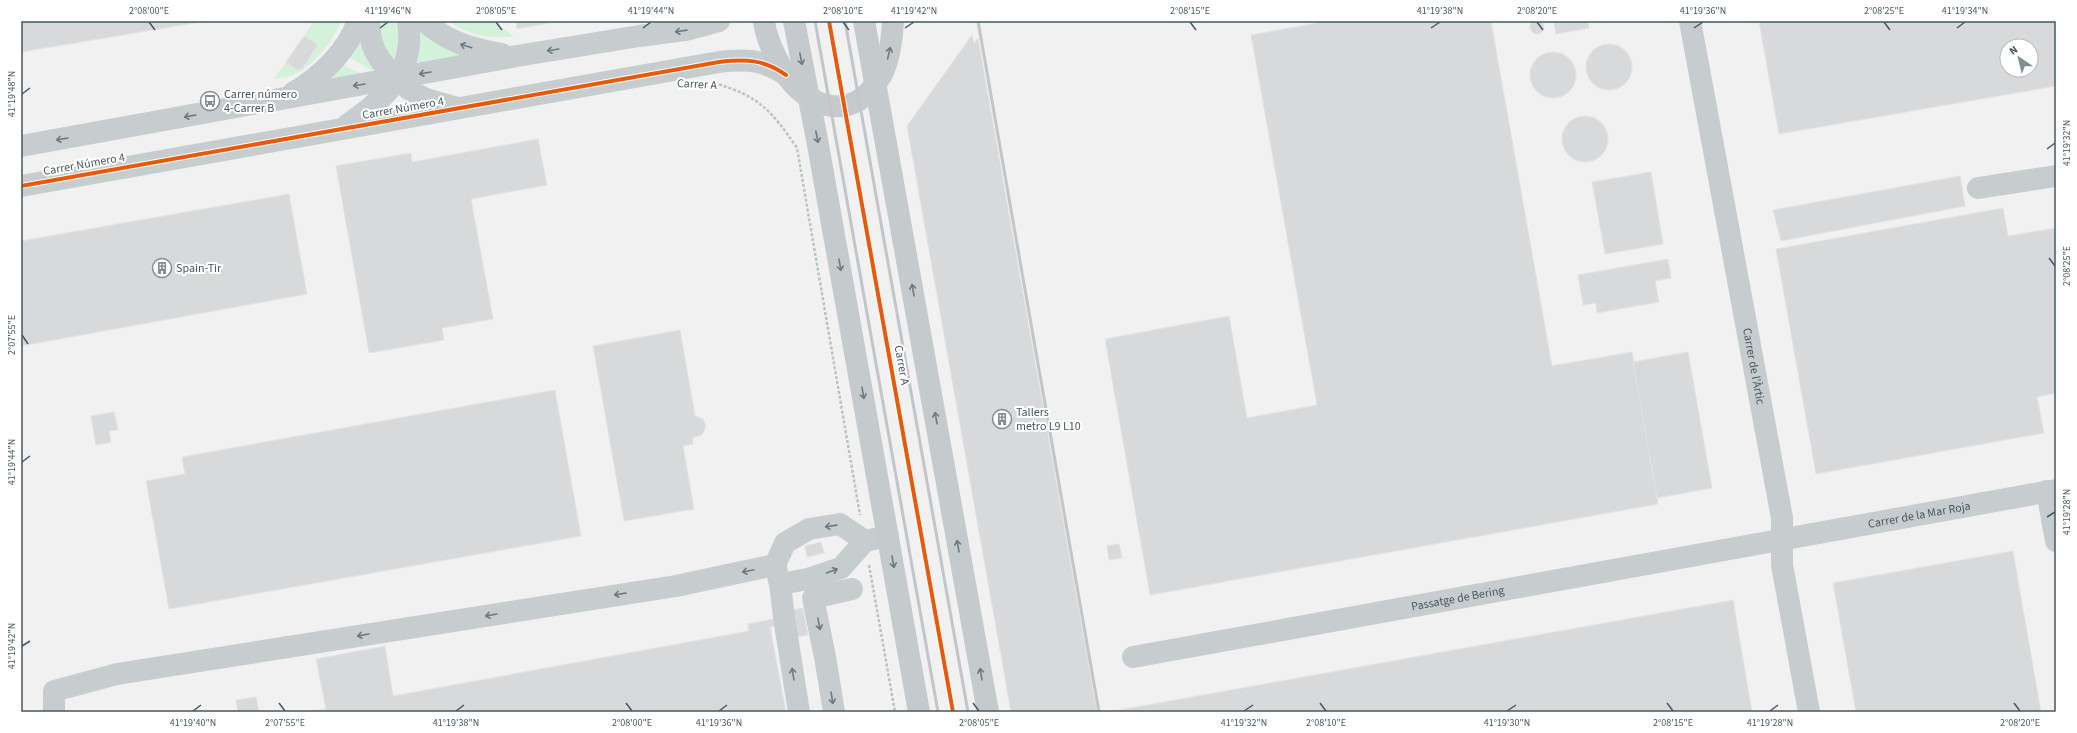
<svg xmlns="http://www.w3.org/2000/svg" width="2077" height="733" font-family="'Source Sans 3',sans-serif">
<rect width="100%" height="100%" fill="#f1f1f1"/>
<!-- green -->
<g fill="#d3f2d9">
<path d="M314 21H342C332 41 316 64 295 74 289 77 281 78 274 79L286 62 297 70 302 69 318 46 304 36Z"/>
<path d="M377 21H398L401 33 395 63 384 52Z"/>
<path d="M448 21H493L514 36C490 40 468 35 448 21Z"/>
<path d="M423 29 467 55 414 63 417 31Z"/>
<path d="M362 32 376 71H373L348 56Z"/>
<path d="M341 64 361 74 324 80Z"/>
</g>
<!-- building -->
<g fill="#d8d9da" stroke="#e2e3e4" fill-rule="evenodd">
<circle cx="1537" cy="27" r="7"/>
<path d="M21 21H206L21 52Z"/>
<path d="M516 21H560L517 29Z"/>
<path d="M1329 21H1491L1552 366 1632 352 1658 504 1150 595 1105 339 1229 316 1247 418 1317 405 1251 35Z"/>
<path d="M1554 21H1588L1589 28 1556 34Z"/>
<path d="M1759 21H2056V86L1779 134ZM2007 46H2031V70H2007Z"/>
<path d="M972 35 974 44 978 38 1097 712H1011L907 126Z"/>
<path d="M304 36 318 45 302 69 297 70 286 62Z"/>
<circle cx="1609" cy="67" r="23"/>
<circle cx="1553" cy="75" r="23"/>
<circle cx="1585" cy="139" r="23"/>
<path d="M538 139 547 185 471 199 493 319 442 328 444 340 369 353 336 166 411 153 412 162Z"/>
<path d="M1651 172 1663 244 1605 254 1592 182Z"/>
<path d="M1960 176 1965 206 1781 241 1773 210Z"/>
<path d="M289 194 307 294 21 346V241Z"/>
<path d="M2003 208 2008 236 2056 228V393L2037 397 2044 433 1816 474 1776 249Z"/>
<path d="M1668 259 1671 278 1655 281 1659 302 1597 313 1596 303 1583 305 1578 275Z"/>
<path d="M680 330 695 416 703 419 706 426 702 435 692 438 693 444 683 446 694 509 624 521 593 346Z"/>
<path d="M1688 352 1712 488 1657 498 1633 362Z"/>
<path d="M555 390 581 536 169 609 146 481 185 474 182 457Z"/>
<path d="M114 412 118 430 109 431 111 442 96 445 91 416Z"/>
<path d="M821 542 824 553 807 557 805 546Z"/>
<path d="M1119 544 1122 558 1109 560 1107 546Z"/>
<path d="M2013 551 2041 712H1856L1833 583Z"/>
<path d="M1733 600 1752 712H1114V711Z"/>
<path d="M803 608 808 635 797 637 794 623 770 627 786 712H307L326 709 316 659 385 646 393 696 749 631 748 624 793 615 792 610Z"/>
<path d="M256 697 259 712H238L236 700Z"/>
</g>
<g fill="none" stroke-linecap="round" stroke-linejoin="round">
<!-- path -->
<g stroke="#b6c5bd" stroke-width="2.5" stroke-dasharray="3 2" stroke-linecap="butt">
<path d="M714 83C759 96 771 110 797 148L860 515"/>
<path d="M869 565 895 712"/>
</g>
<!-- minor -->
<g stroke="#c7ccce" stroke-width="22">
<path d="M369 21C369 28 370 36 372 43 377 62 405 90 424 98 433 102 444 104 454 107"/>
<path d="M424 21C447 42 473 49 502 54"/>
<path id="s1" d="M1690 21 1782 518V565L1809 712"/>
<path d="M293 93C321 76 346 53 358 21"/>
<path d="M347 125C386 98 416 72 408 21"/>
<path d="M21 146 517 56 639 36 685 30 719 21"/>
<path d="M21 186 719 62C746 59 763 59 786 75"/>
<path d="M1978 188 2056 176"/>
<path d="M2047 491 2056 541"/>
<path d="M775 565 785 543 809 529 840 524 865 541"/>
<path d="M780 584 808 579 841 568 865 541 888 536"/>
<path d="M785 624 799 712"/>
<path id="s2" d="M1133 657 2056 490"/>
<path d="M54 712V691L117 674 676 586 775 565 780 584 784 617"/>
<path d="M834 712 825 657 813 598 852 589"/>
</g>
<!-- major -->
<g stroke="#c5cbcd" stroke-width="22">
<path d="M764 21C766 38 774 54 782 69 808 111 855 124 882 74 890 58 892 39 893 21"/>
<path d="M794 21 818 145 919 712"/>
<path d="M864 21 988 712"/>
</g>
<!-- rail -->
<g stroke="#c3c6c8" stroke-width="3">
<path d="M815 21 938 712"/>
<path d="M845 21 968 712"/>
<path d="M978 21 1099 712"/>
</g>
<defs>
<g id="cycleway">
<path d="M829 21 953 712"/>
<path d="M21 186 719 62C746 59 763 59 786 75"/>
</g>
</defs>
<!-- cycleway casing -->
<use href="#cycleway" stroke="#fff" stroke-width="6"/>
<!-- cycleway -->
<use href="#cycleway" stroke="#e8590c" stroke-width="4"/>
</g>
<!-- one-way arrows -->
<defs><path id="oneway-shaft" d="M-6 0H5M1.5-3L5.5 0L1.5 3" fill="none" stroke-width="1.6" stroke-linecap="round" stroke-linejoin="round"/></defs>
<g stroke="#6d7b80">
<use href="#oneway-shaft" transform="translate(681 31) rotate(172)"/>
<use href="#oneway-shaft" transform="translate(466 46) rotate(-163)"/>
<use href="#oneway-shaft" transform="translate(553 50) rotate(171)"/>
<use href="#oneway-shaft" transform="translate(425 73) rotate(170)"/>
<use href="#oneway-shaft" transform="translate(359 85) rotate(171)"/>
<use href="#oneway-shaft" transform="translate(190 116) rotate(170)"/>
<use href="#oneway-shaft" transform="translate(62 139) rotate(170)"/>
<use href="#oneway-shaft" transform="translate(831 526) rotate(172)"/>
<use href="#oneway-shaft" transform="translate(748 571) rotate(168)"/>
<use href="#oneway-shaft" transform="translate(832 571) rotate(-20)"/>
<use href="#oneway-shaft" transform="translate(620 594) rotate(172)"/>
<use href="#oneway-shaft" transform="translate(491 615) rotate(170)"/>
<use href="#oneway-shaft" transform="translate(819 624) rotate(79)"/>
<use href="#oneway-shaft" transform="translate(363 635) rotate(170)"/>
<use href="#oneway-shaft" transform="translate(793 674) rotate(-99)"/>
<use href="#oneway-shaft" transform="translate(832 698) rotate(81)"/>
</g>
<g stroke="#6c7a80">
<use href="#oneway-shaft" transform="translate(889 53) rotate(-77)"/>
<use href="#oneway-shaft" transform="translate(801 59) rotate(79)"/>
<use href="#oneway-shaft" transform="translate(817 137) rotate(79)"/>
<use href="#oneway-shaft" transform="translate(840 265) rotate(80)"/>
<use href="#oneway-shaft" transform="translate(913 290) rotate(-100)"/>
<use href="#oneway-shaft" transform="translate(863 393) rotate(80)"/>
<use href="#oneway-shaft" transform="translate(936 418) rotate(-100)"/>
<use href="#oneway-shaft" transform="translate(958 546) rotate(-100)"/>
<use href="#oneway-shaft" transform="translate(893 562) rotate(80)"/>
<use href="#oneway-shaft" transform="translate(981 674) rotate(-100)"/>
</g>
<!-- ticks -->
<path fill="none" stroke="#46585f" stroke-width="1.5" d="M149 22 155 30M496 22 502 30M843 22 849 30M1190 22 1196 30M1537 22 1543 30M1884 22 1890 30M380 28 388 22M643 28 651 22M905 28 914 22M1431 28 1440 22M1694 28 1703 22M1957 28 1965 22M22 94 30 88M2047 149 2055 143M2049 258 2055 266M22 335 28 344M22 462 30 456M2047 517 2055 512M22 646 30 641M279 703 285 711M626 703 632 711M973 703 979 711M1320 703 1326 711M1667 703 1673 711M2014 703 2020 711M193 711 201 705M456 711 464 705M719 711 727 705M1244 711 1253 705M1507 711 1516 705M1770 711 1778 705"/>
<!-- icons -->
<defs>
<symbol id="bus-ring" viewBox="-11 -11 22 22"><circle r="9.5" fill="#fff" stroke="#828e92" stroke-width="1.5"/><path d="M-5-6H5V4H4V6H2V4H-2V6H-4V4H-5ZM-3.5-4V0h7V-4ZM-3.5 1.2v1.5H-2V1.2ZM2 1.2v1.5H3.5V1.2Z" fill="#828e92"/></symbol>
<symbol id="building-ring" viewBox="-11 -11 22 22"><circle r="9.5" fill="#fff" stroke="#828e92" stroke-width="1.5"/><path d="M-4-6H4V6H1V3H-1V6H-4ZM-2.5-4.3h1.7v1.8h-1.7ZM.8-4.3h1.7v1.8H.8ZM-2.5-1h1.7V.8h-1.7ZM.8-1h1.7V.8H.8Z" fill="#828e92"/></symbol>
</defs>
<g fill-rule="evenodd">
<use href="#bus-ring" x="199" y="90" width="22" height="22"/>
<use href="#building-ring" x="151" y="257" width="22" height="22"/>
<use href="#building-ring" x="991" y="408" width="22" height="22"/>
</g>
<g text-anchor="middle" stroke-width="4" stroke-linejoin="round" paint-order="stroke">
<!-- street labels -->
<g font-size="12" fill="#46585f" stroke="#fff">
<text transform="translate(697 84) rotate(3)" y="4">Carrer A</text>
<text transform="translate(403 108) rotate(-10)" y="4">Carrer Número 4</text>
<text transform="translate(84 164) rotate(-10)" y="4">Carrer Número 4</text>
<text transform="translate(902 365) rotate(80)" y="4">Carrer A</text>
<text dy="4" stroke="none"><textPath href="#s1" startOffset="351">Carrer de l'Àrtic</textPath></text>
<text dy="4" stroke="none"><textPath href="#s2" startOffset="799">Carrer de la Mar Roja</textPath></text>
<text dy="4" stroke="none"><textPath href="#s2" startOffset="330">Passatge de Bering</textPath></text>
</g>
<!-- poi labels -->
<g font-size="12" fill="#46585f" stroke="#fff" text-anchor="start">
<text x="224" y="98">Carrer número<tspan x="224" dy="14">4-Carrer B</tspan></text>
<text x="176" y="272">Spain-Tir</text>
<text x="1016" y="416">Tallers<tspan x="1016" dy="14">metro L9 L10</tspan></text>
</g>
</g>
<!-- border -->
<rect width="2077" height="733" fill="none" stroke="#ffffff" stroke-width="44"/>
<!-- north arrow -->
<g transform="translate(2019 58) rotate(325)"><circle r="19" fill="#ffffff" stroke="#b5bcbf"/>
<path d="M0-3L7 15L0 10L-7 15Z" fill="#828e92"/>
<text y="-6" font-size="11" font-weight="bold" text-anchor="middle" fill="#46585f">N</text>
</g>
<rect x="22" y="22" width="2033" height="689" fill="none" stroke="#46585f" stroke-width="1.5"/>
<g font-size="10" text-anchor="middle" fill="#46585f">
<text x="149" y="14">2°08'00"E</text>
<text x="388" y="14">41°19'46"N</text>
<text x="496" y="14">2°08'05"E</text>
<text x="651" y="14">41°19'44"N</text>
<text x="843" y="14">2°08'10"E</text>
<text x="914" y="14">41°19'42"N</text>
<text x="1190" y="14">2°08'15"E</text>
<text x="1440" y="14">41°19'38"N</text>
<text x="1537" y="14">2°08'20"E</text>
<text x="1703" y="14">41°19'36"N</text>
<text x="1884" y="14">2°08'25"E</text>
<text x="1965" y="14">41°19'34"N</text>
<text transform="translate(11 94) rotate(-90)" y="4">41°19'48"N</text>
<text transform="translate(2066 143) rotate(-90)" y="4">41°19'32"N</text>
<text transform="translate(2066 266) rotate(-90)" y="4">2°08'25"E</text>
<text transform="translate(11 335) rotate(-90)" y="4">2°07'55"E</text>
<text transform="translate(11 462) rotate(-90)" y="4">41°19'44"N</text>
<text transform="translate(2066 512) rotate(-90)" y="4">41°19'28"N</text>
<text transform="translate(11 646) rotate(-90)" y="4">41°19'42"N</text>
<text x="193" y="726">41°19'40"N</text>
<text x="285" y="726">2°07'55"E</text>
<text x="456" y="726">41°19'38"N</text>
<text x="632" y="726">2°08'00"E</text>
<text x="719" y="726">41°19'36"N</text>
<text x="979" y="726">2°08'05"E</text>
<text x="1244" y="726">41°19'32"N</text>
<text x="1326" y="726">2°08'10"E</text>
<text x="1507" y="726">41°19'30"N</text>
<text x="1673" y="726">2°08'15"E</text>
<text x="1770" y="726">41°19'28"N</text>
<text x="2020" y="726">2°08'20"E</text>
</g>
</svg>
